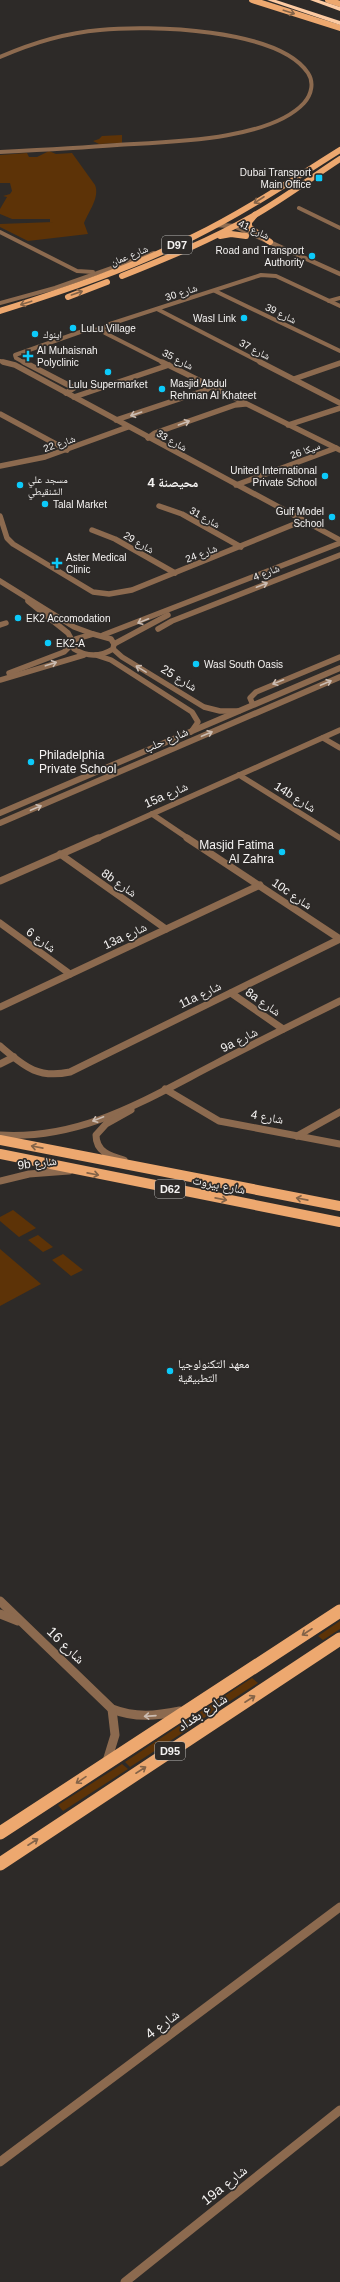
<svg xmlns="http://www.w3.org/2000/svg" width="340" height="2282" font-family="Helvetica,'Noto Naskh Arabic',sans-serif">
<rect width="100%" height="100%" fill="#2d2a28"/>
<!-- green -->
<g fill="#5d3307">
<path d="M122 135V143L99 144 93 141 99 139 102 136Z"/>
<path d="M49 151 56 154 72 153 95 185C100 197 89 211 84 223L88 234 28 241 0 227V224L53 222H50V219H12L0 214V209L7 197 3 196 10 194 12 191 10 183H0V155L27 153 29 157H37Z"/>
<path d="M13 1210 36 1228 19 1237 0 1221V1217Z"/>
<path d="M38 1235 53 1247 43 1252 28 1240Z"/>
<path d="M0 1249 41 1284 0 1306Z"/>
<path d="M63 1254 83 1270 71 1276 52 1260Z"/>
<path d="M340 1621V1629L323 1640 318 1636Z"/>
<path d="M252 1678 258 1683 196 1723 191 1718Z"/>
<path d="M188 1720 193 1726 130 1767 125 1762Z"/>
<path d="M122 1764 128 1769 63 1811 58 1805Z"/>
</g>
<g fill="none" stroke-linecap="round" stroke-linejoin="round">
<!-- minor-far3 -->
<g stroke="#8c6a4f" stroke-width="4">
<path d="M0 57C32 43 65 33 100 30 148 25 278 28 308 73 314 82 312 94 304 103 269 141 166 142 117 145 78 148 39 150 0 152"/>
<path d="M299 208 340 228"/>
<path d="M0 232 77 271 93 272"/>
<path d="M215 291 340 351"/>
<path d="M329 301 340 298"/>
<path d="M0 303 55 288 154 253"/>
<path d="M157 309 262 363"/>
<path d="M0 361 7 363"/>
<path d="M25 363 16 358 15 355 83 331 102 329"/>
<path d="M164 363 105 333 102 329 110 324 261 275 276 276 340 306"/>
</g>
<!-- minor-far2 -->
<g stroke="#8c6a4f" stroke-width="5.5">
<path d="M3 362 15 365 340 540"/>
<path d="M24 362 74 388 66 393"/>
<path d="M162 362 340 450"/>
<path d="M260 362 340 403"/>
<path d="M294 379 340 363"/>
<path d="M74 397 169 365"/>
<path d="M0 414 67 450"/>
<path d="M116 420 206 390 211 386"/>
<path d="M288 425 340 408"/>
<path d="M148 438 155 433 235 405 245 404"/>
<path d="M0 466 45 457 128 427"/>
<path d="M236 485 336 448"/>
<path d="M159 506 182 514 241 547"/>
<path d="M0 516 7 538 13 544 93 592 109 594 132 590 302 521"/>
<path d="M92 530 115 539 175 573"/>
<path d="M0 581 74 627 93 634"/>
<path d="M28 601 68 633 73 642"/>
<path d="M0 625 6 623"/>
<path d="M158 629 172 621 340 555"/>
<path d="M93 634 111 639 114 644 113 649C100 657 87 657 74 649L72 644 76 639Z"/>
<path d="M103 635 340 543"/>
<path d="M114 644 168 615"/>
<path d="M113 649 122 657 204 707 220 711H239"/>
<path d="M96 655 111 660 192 712 198 722 191 732"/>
<path d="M9 673 64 652 72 644"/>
<path d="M0 680 84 655"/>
<path d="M253 705 250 698 256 692 340 657"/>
<path d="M323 738 340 748"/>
<path d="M239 775 340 838"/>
<path d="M152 814 189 839"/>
<path d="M96 839 340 730"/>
</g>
<!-- minor-far1 -->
<g stroke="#8c6a4f" stroke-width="7">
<path d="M187 838 340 939"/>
<path d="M60 854 166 929"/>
<path d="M0 881 98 838"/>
<path d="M0 923 70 974"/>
<path d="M231 993 283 1029"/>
<path d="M0 1007 260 885"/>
<path d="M0 1046C24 1066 37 1079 70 1072L340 939"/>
<path d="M0 1064 14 1057"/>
<path d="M165 1089 219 1121 340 1144"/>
<path d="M0 1135C82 1140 145 1100 215 1064 257 1042 298 1022 340 1001"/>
<path d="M297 1136 340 1112"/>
<path d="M124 1160C110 1156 96 1152 96 1135L106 1124 131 1110"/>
<path d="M0 1181 29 1174 69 1171"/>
</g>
<!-- minor -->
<g stroke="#8c6a4f" stroke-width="9">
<path d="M0 1601 112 1709C135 1718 156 1716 180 1711"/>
<path d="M0 1614 18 1621"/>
<path d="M107 1761 115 1735 112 1709"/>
<path d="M0 2162 340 1907"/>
<path d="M125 2282 340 2110"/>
</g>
<!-- tertiary-far1 -->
<path stroke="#8c6a4f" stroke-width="4.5" d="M216 225 234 226 340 274"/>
<!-- tertiary -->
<g stroke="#8c6a4f" stroke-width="6">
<path d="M0 813 340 668"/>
<path d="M0 823 340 677"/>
</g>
<!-- primary-far2 -->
<g stroke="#eda86f" stroke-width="6">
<path d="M252 0 340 28"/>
<path d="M328 0 340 4"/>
<path d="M255 215 249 222V227L270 242"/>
<path d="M220 236 231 234 246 236"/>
<path d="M122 276C167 258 211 240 253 216 283 199 311 178 340 159"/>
<path d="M68 297 107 282"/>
<path d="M0 311C66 290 132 268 193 237 244 212 292 180 340 150"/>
</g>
<!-- primary-far1 -->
<g stroke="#eda86f" stroke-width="10">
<path d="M0 1140 340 1206"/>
<path d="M0 1154 340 1222"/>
</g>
<!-- primary -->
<g stroke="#eda86f" stroke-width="13">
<path d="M0 1833 340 1611"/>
<path d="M0 1864 340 1639"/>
</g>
<!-- motorway -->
<g fill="#fccaa2" fill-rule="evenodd">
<path d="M267 0H276L340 21V25Z"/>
<path d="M310 0H319L340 7V11Z"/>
</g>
</g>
<!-- one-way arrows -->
<defs><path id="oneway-shaft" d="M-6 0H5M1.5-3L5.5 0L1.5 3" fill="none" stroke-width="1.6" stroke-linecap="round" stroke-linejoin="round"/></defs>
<g stroke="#836348">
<use href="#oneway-shaft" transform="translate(289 12) rotate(18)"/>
<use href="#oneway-shaft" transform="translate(259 200) rotate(147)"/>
<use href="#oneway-shaft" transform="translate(77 293) rotate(-19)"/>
<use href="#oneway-shaft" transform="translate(26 303) rotate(162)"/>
<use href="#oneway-shaft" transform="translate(37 1147) rotate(-169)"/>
<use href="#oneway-shaft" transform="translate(93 1174) rotate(11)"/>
<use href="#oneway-shaft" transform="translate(221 1199) rotate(11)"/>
<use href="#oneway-shaft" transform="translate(302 1199) rotate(-169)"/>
<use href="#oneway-shaft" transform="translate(307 1632) rotate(147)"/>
<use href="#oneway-shaft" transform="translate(250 1699) rotate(-33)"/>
<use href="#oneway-shaft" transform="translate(141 1770) rotate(-33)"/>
<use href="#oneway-shaft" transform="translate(81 1780) rotate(146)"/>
<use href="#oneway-shaft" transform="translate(33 1842) rotate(-33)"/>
</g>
<g stroke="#cbbcb1">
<use href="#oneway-shaft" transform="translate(136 414) rotate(161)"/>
<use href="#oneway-shaft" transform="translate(184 423) rotate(-20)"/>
<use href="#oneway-shaft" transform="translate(262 585) rotate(-21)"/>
<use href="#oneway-shaft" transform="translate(143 621) rotate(158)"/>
<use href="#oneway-shaft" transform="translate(51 664) rotate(-18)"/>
<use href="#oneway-shaft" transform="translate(141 669) rotate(-149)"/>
<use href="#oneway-shaft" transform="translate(278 682) rotate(158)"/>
<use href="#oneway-shaft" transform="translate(326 683) rotate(-23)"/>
<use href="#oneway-shaft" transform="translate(207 734) rotate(-23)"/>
<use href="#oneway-shaft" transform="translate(36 808) rotate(-23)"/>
<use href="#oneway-shaft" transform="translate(98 1119) rotate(159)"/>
<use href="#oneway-shaft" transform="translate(150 1716) rotate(176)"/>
</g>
<!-- markers -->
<g fill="#0ccafa" stroke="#2d2a28" stroke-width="1.5">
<rect x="315" y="174" width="8" height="8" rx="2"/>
<circle cx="312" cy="256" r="4"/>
<circle cx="244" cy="318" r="4"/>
<circle cx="73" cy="328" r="4"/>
<circle cx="35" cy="334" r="4"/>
<path d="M26 350h4v4h4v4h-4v4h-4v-4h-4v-4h4z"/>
<circle cx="108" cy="372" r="4"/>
<circle cx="162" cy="389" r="4"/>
<circle cx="325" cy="476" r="4"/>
<circle cx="20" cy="485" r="4"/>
<circle cx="45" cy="504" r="4"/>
<circle cx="332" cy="517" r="4"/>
<path d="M55 557h4v4h4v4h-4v4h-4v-4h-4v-4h4z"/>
<circle cx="18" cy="618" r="4"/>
<circle cx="48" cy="643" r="4"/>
<circle cx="196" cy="664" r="4"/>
<circle cx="31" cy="762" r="4"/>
<circle cx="282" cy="852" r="4"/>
<circle cx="170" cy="1371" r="4"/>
</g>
<g text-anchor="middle" stroke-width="3.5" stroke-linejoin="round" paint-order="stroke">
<!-- far-poi labels -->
<g font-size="10" fill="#f5f3f2" stroke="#2d2a28" text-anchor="start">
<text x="311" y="176" text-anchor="end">Dubai Transport<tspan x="311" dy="12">Main Office</tspan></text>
<text x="304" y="254" text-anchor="end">Road and Transport<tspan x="304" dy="12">Authority</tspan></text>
<text x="236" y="322" text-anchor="end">Wasl Link</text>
<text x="81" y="332">LuLu Village</text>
<text x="43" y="338">اينوك</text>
<text x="37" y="354">Al Muhaisnah<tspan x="37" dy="12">Polyclinic</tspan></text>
<text x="170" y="387">Masjid Abdul<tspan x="170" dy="12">Rehman Al Khateet</tspan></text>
<text x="108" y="388" text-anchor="middle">Lulu Supermarket</text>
<text x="317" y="474" text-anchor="end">United International<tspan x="317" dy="12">Private School</tspan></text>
<text x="28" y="483">مسجد علي<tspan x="28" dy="12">الشنقيطي</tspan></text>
<text x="53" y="508">Talal Market</text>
<text x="324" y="515" text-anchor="end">Gulf Model<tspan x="324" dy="12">School</tspan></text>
<text x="66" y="561">Aster Medical<tspan x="66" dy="12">Clinic</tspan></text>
<text x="26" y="622">EK2 Accomodation</text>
<text x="56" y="647">EK2-A</text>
<text x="204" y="668">Wasl South Oasis</text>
</g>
<!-- far-street labels -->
<g font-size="10" fill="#f5f3f2" stroke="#2d2a28">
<text transform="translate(254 229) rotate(25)" y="4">شارع 41</text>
<text transform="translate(129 255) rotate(-22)" y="4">شارع عمان</text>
<text transform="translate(181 292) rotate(-18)" y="4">شارع 30</text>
<text transform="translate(281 313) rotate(26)" y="4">شارع 39</text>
<text transform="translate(255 349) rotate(27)" y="4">شارع 37</text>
<text transform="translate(178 359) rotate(27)" y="4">شارع 35</text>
<text transform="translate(172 440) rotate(29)" y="4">شارع 33</text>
<text transform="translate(59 443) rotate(-19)" y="4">شارع 22</text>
<text transform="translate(305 450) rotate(-20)" y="4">سيكا 26</text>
<text transform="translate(205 517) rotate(29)" y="4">شارع 31</text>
<text transform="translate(139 542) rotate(30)" y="4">شارع 29</text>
<text transform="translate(201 553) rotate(-21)" y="4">شارع 24</text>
<text transform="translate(266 572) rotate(-21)" y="4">شارع 4</text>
</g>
<!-- shield labels -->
<g fill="#2d2a28" stroke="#b9b7b5" stroke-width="1">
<rect x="162" y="236" width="30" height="18" rx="3"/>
<rect x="155" y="1180" width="30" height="18" rx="3"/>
<rect x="155" y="1742" width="30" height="18" rx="3"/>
</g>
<g font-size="11" font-weight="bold" fill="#f5f3f2">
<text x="177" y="249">D97</text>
<text x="170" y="1193">D62</text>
<text x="170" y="1755">D95</text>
</g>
<!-- street labels -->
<g font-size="12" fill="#f5f3f2" stroke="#2d2a28">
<text transform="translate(179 678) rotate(31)" y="4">شارع 25</text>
<text transform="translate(166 740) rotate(-23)" y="4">شارع حلب</text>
<text transform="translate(166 795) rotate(-24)" y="4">15a شارع</text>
<text transform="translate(295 797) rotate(32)" y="4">14b شارع</text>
<text transform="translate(119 883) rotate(35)" y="4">8b شارع</text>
<text transform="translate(292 894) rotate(34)" y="4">10c شارع</text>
<text transform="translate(125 936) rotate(-25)" y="4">13a شارع</text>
<text transform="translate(41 940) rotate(36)" y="4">شارع 6</text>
<text transform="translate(200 995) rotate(-26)" y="4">11a شارع</text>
<text transform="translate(263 1002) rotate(35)" y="4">8a شارع</text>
<text transform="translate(239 1040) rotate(-27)" y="4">9a شارع</text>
<text transform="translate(267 1117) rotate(10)" y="4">شارع 4</text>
<text transform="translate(37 1163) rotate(-7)" y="4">9b شارع</text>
<text transform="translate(219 1185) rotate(11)" y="4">شارع بيروت</text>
</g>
<!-- poi labels -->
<g font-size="12" fill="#f5f3f2" stroke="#2d2a28" text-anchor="start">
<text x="39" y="759">Philadelphia<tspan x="39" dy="14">Private School</tspan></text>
<text x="274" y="849" text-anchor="end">Masjid Fatima<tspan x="274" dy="14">Al Zahra</tspan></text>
<text x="178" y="1368">معهد التكنولوجيا<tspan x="178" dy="14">التطبيقية</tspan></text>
</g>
<!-- far-district labels -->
<g font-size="13" font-weight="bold" fill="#f5f3f2" stroke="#2d2a28">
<text x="173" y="487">محيصنة 4</text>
</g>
<!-- near-street labels -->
<g font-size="14" fill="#f5f3f2" stroke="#2d2a28">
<text transform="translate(66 1645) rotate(44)" y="5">شارع 16</text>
<text transform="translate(202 1712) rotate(-33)" y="5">شارع بغداد</text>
<text transform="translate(162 2024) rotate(-37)" y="5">شارع 4</text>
<text transform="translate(224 2185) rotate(-39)" y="5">19a شارع</text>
</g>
</g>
</svg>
